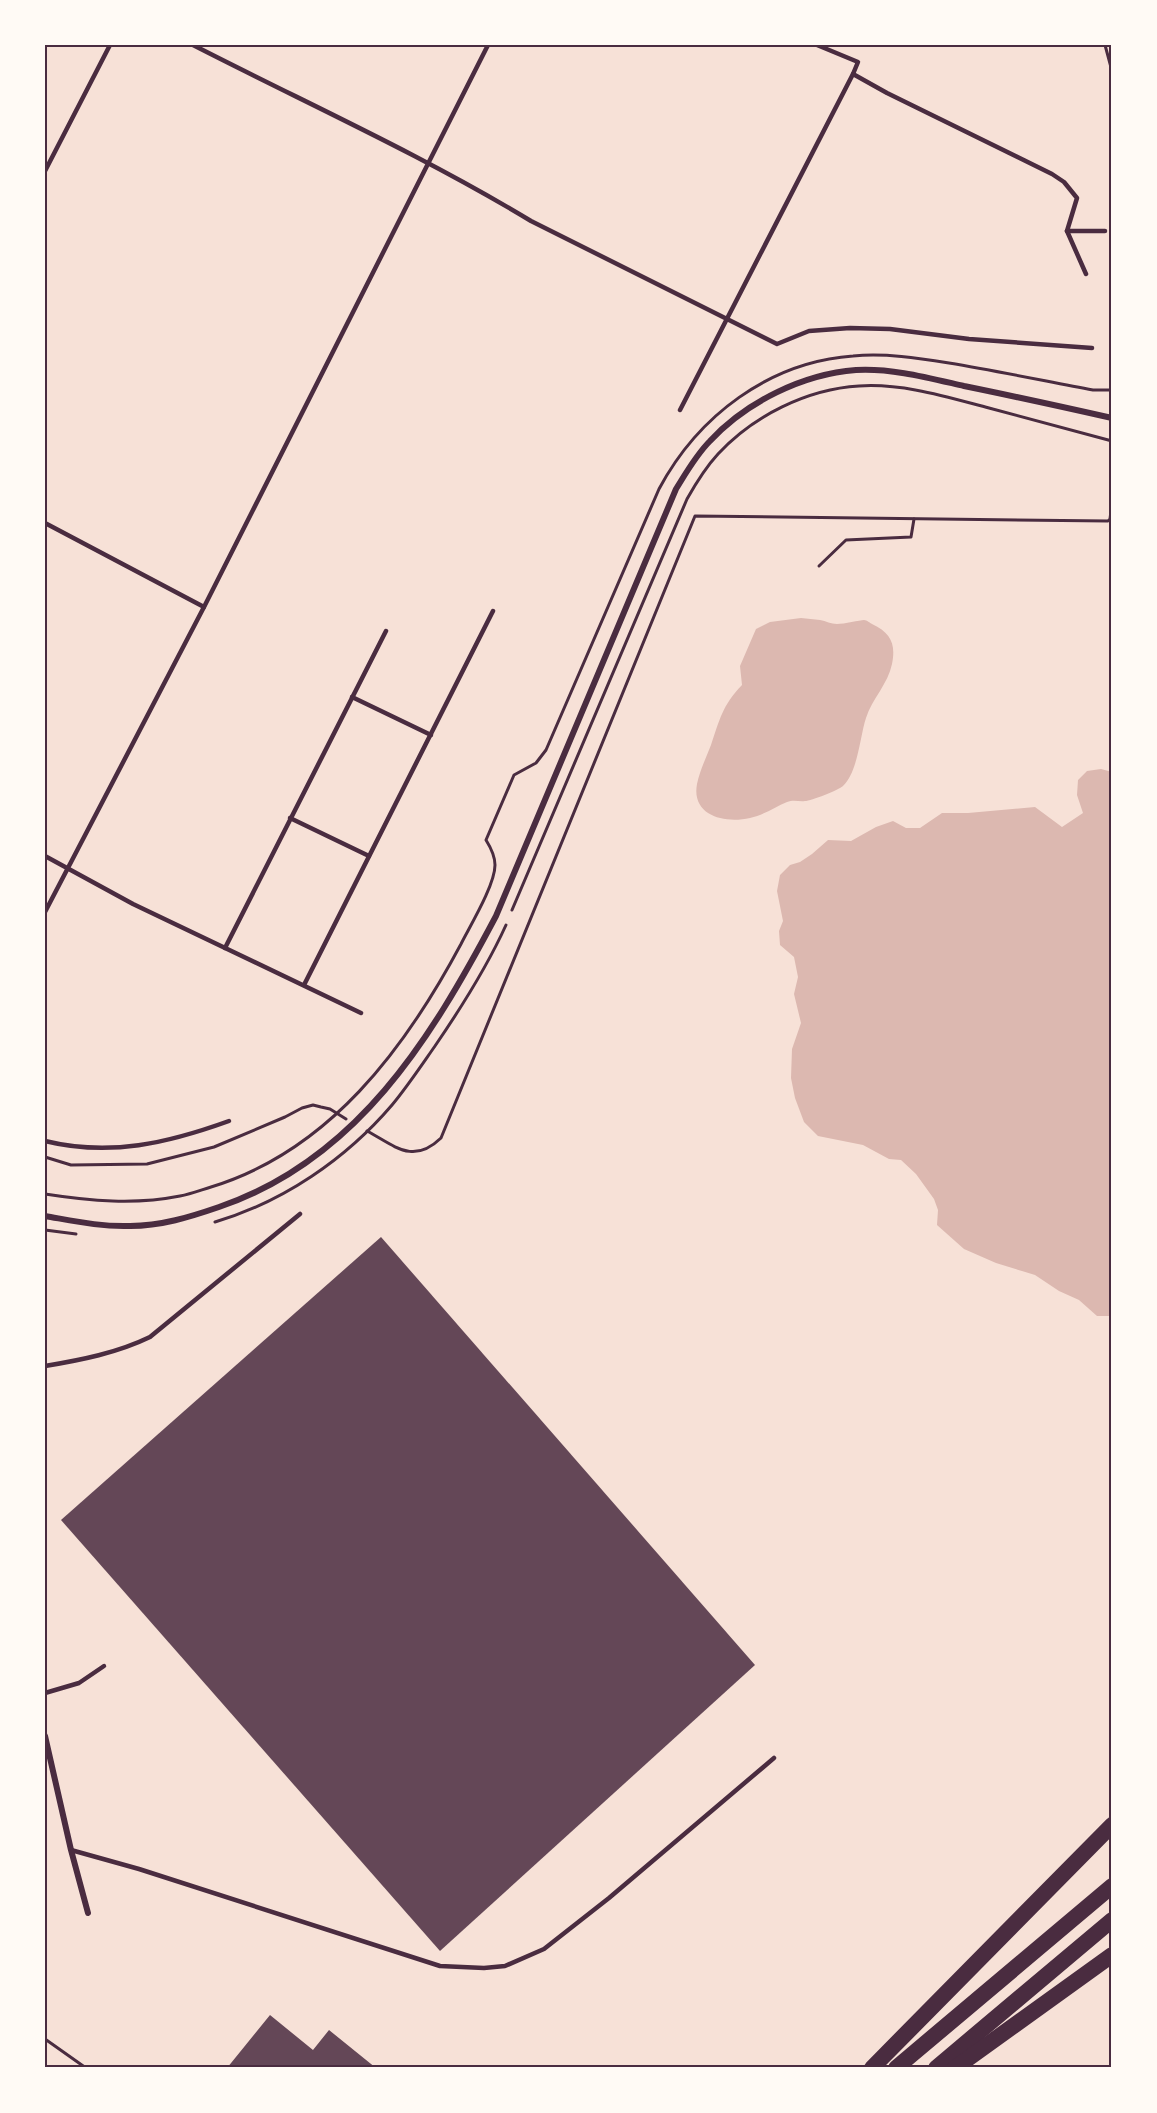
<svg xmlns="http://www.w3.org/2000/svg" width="1157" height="2113" font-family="Lato,sans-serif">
<rect width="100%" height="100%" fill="#f7e1d7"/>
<!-- water -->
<g fill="#dcb8b0">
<path d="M801 618C807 619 814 619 820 620 826 621 831 624 837 624 844 624 860 620 864 620 867 620 870 623 872 624 891 633 896 644 892 664 888 684 872 699 866 718 860 736 858 772 843 786 839 790 811 801 805 801 799 802 794 799 787 802 775 807 764 815 750 818 725 824 691 816 697 784 700 770 706 758 711 745 720 719 722 706 742 685L740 666 756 629 770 622Z"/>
<path d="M1101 769 1112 772V1316H1097L1079 1300 1059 1291 1035 1275 996 1263 964 1249 937 1225 938 1210 934 1199 916 1174 901 1160 889 1159 863 1145 818 1136 804 1122 795 1098 791 1078 792 1049 801 1023 794 994 798 977 794 957 780 945 779 931 783 921 777 891 780 875 790 865 800 862 812 854 828 840 851 841 876 827 893 821 906 828H920L942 813H968L1035 807 1062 827 1083 813 1077 795 1078 780 1087 771Z"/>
</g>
<!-- building -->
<g fill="#644757">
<path d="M381 1237 755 1665 440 1951 61 1520Z"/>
<path d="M270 2015 313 2050 329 2030 376 2068H227Z"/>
</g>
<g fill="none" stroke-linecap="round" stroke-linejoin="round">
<!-- path -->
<g stroke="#4a2c40" stroke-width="3">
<path d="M1105 45 1112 71"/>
<path d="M819 566 846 540 911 537 914 519"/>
<path d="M512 910 687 499C696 483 706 467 718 454 753 416 807 389 859 386 902 383 947 397 989 408 1030 419 1071 430 1112 441"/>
<path d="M367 1131C395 1146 413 1165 441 1138L695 516 1108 521 1110 519 1112 503"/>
<path d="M45 1157 71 1165 147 1164 214 1147 285 1117 302 1108 313 1105 321 1107 330 1109 346 1119"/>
<path d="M45 1194C90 1201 135 1205 180 1196 191 1194 201 1190 211 1187 329 1151 405 1049 461 944 470 926 495 885 495 865 495 856 491 848 486 840L514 775 536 763 546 750 659 489C698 416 769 362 853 356 885 353 918 358 949 363 997 371 1045 381 1093 390H1112"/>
<path d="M215 1222C283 1202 346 1159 392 1105 407 1087 421 1066 435 1046 461 1008 487 967 506 925"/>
<path d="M45 1230 76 1234"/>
<path d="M45 2039 86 2068"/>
</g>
<!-- service -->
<g stroke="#4a2c40" stroke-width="4.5">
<path d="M193 45C306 103 422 155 531 221L777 344 809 331 850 328 890 329 969 339 1092 348"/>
<path d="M817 45 858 62 853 74"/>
<path d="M45 171 110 45"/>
<path d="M1067 231 1086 274"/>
<path d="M680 410 853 74 887 93 1052 174 1064 182 1077 198 1067 231H1105"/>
<path d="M45 523 204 607"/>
<path d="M352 697 431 735"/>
<path d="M290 818 369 856"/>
<path d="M45 856 133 904 361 1013"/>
<path d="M45 912 204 607 488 45"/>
<path d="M225 948 386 631"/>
<path d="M304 985 493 611"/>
<path d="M45 1141C110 1157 168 1143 229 1121"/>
<path d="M45 1366C81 1360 117 1353 150 1337L300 1214"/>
<path d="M45 1693 79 1683 104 1666"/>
<path d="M71 1850 139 1869 440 1966 484 1968 505 1966 544 1949 609 1898 774 1758"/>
</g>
<!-- minor -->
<g stroke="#4a2c40" stroke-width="6">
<path d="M45 1216C74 1221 101 1227 130 1226 161 1226 190 1217 219 1207 357 1160 431 1039 496 916L676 489C686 473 696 455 710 441 746 402 803 374 856 370 892 368 929 378 964 386 1013 396 1063 407 1112 418"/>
<path d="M45 1736 71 1850 88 1913"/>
</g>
<!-- trunk -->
<g stroke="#4a2c40" stroke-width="16">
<path d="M872 2068 1112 1825"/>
<path d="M896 2068 1112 1886"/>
<path d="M936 2068 1112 1920"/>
<path d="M955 2068 1112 1955"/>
</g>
</g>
<!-- border -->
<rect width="1157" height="2113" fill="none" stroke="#fffaf5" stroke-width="93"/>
<rect x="46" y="46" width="1064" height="2020" fill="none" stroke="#4a2c40" stroke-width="2"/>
</svg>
